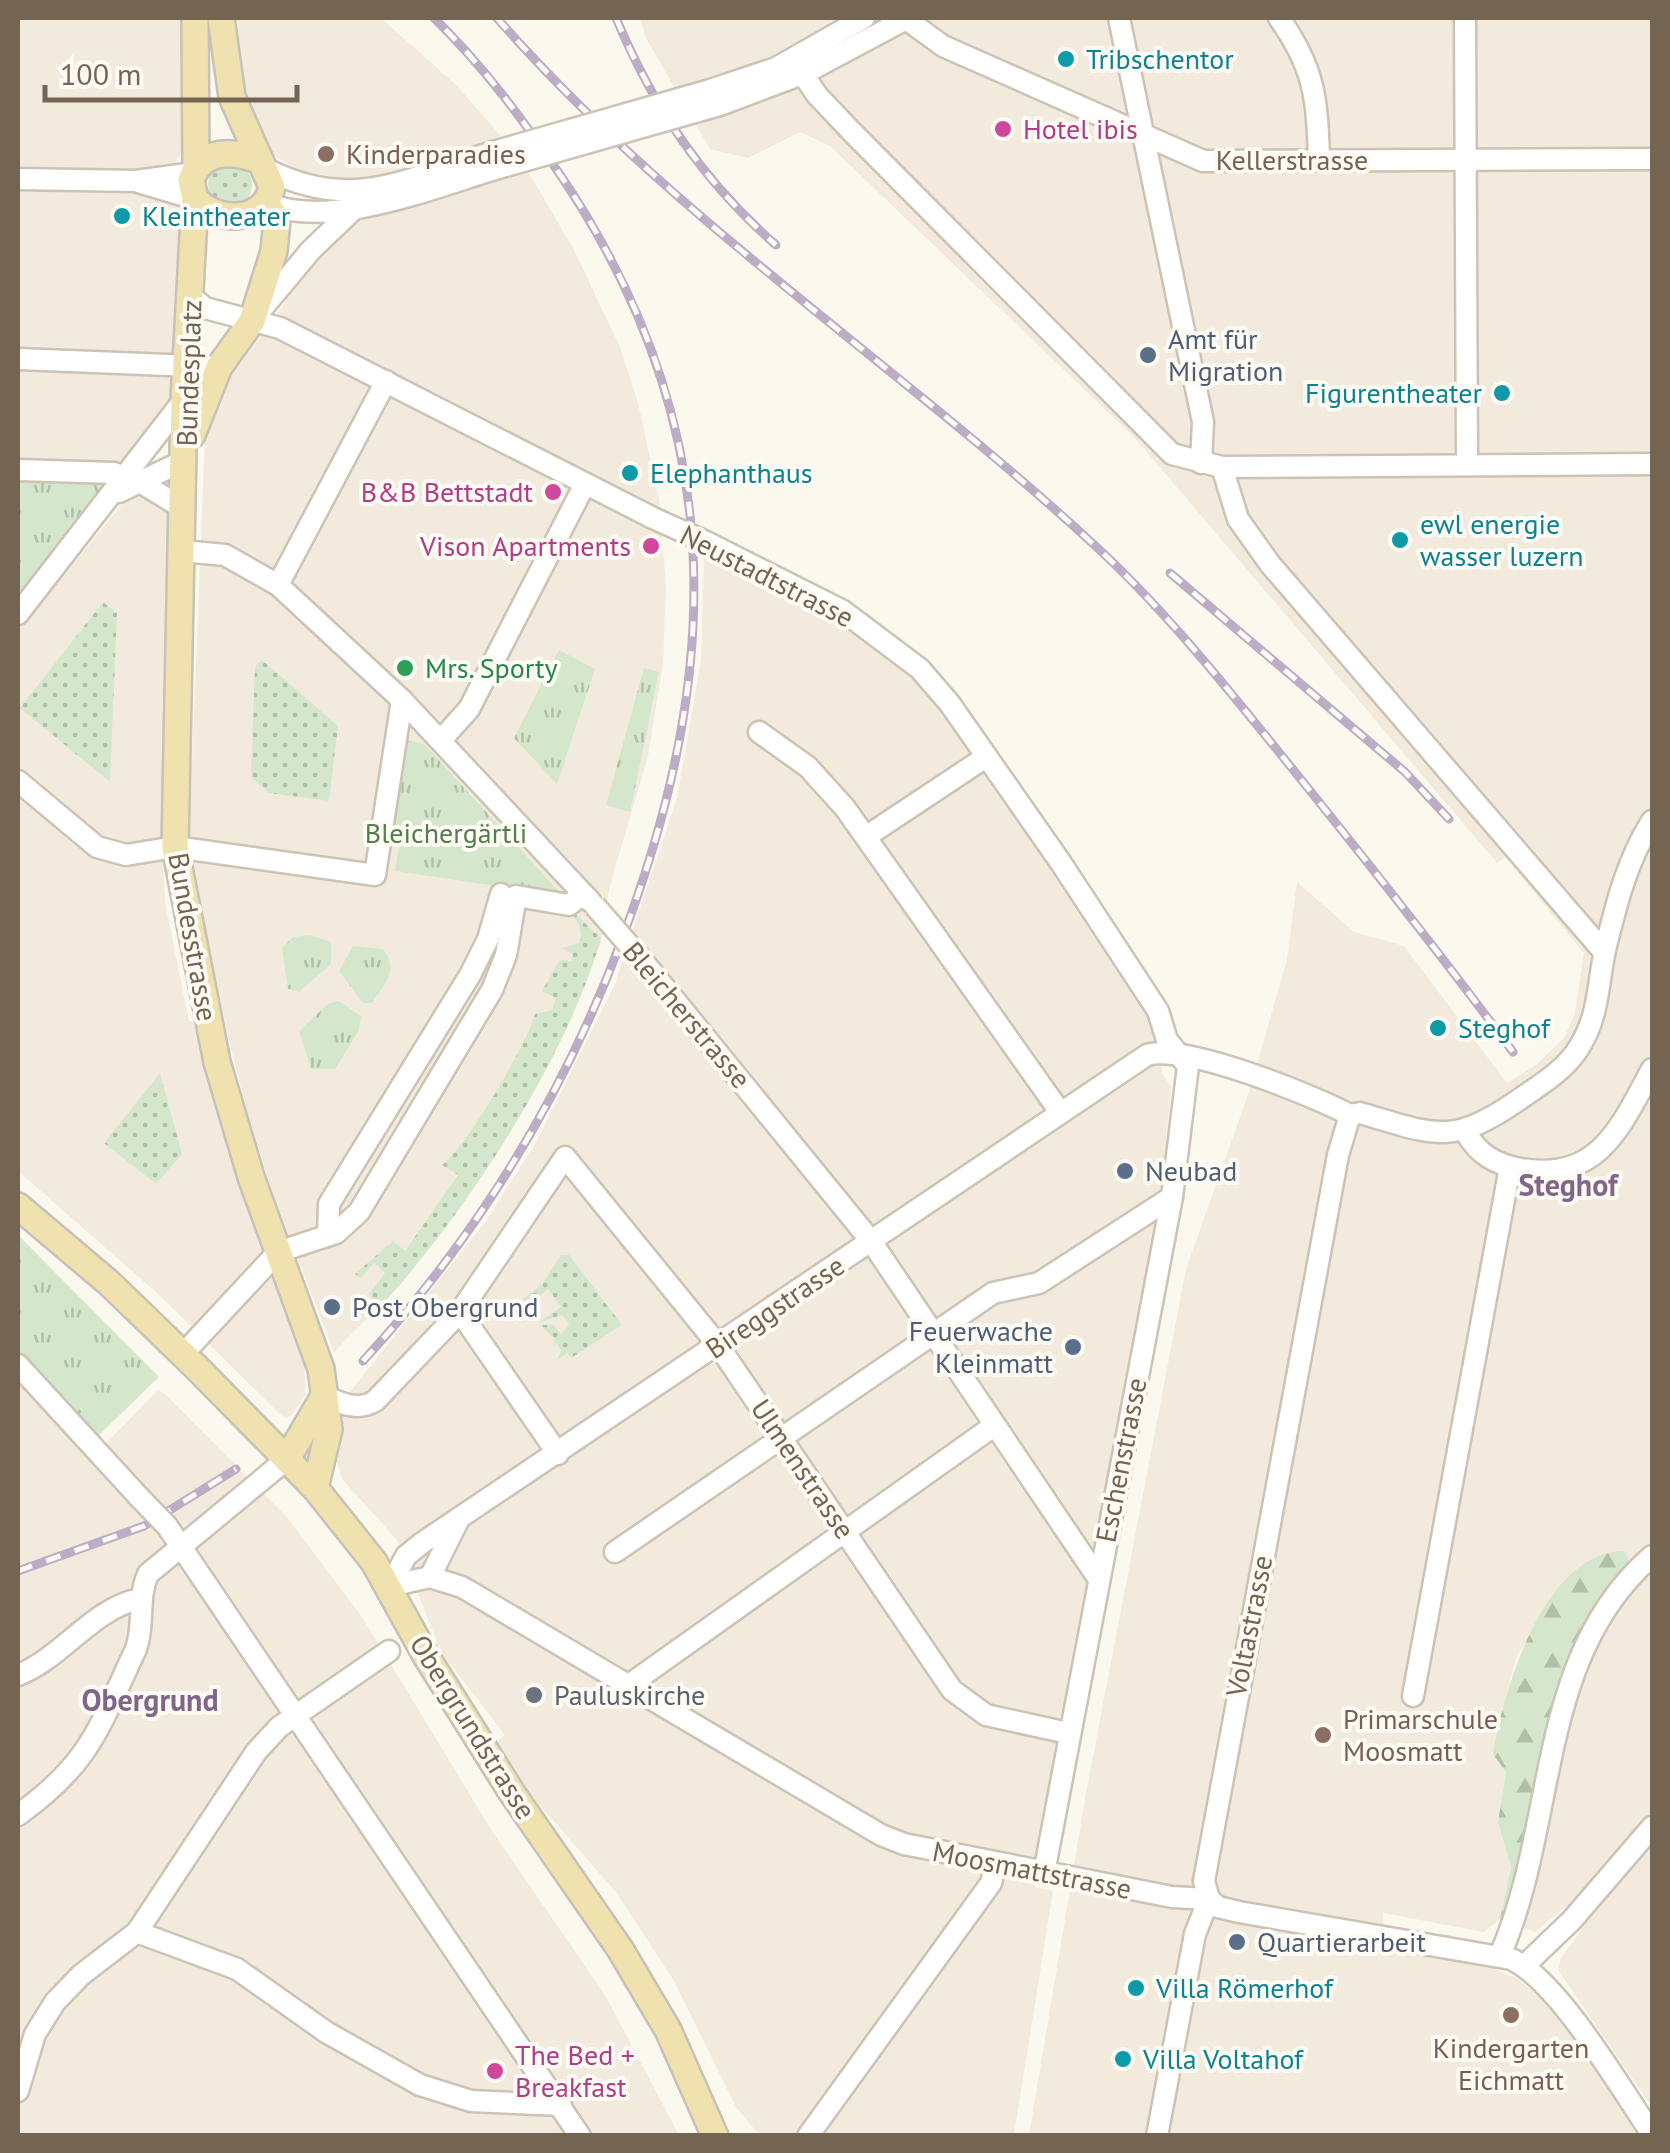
<svg xmlns="http://www.w3.org/2000/svg" width="1670" height="2153" font-family="'PT Sans',sans-serif">
<defs>
<pattern id="grass-dots" width="8" height="8" patternUnits="userSpaceOnUse" patternTransform="scale(2.5)"><rect width="8" height="8" fill="#d4e7cd"/><path d="M2 2h.1M6 6h.1" fill="none" stroke="#b1bfa9" stroke-width="1.8" stroke-linecap="round"/></pattern>
<pattern id="forest-firs" width="22" height="20" patternUnits="userSpaceOnUse" patternTransform="scale(2.5)"><rect width="22" height="20" fill="#d4e7cd"/><path d="M5 1l3.5 6h-7zM16 11l3.5 6h-7z" fill="#b1bfa9"/></pattern>
<pattern id="park-tufts" width="24" height="20" patternUnits="userSpaceOnUse" patternTransform="scale(2.5)"><rect width="24" height="20" fill="#d4e7cd"/><path d="M3 7l-1-3M5 7V3M7 7l1-3M15 17l-1-3M17 17v-4M19 17l1-3" fill="none" stroke="#b1bfa9"/></pattern>
</defs>
<rect width="100%" height="100%" fill="#fbf8ee"/>
<!-- residential -->
<g fill="#f2ebdd">
<path d="M18 18H185L181 154 172 168 173 200 182 213 177 372 170 409 18 600Z"/>
<path d="M237 18H381L455 84 519 156 574 250 620 347 638 403 659 499 666 586 663 664 648 756 609 889 601 942 579 997 494 1158 456 1214 402 1283 334 1352 273 1194 248 1115 204 943 189 841 206 410 284 305 289 290 328 246 346 234 345 179 297 170 273 155 258 138 246 113Z"/>
<path d="M640 18H1652V1052L1603 1131 1584 1147 1551 1160 1528 1179 1564 1178 1603 1159 1652 1087V1816L1569 1910 1565 1907 1535 1932 1504 1920 1582 1635 1610 1582 1629 1560 1538 1622 1517 1656 1496 1733 1506 1771 1498 1822 1511 1867 1500 1919 1484 1932 1383 1913 1384 1951 1478 1962 1516 1978 1546 2001 1645 2135H1029L1086 1793 1186 1269 1248 1095 1287 960 1297 882 1354 932 1404 946 1507 1083 1536 1065 1564 1038 1575 1013 1584 953 1505 857 1497 863 1134 437 830 146 800 132 748 158 710 149 646 38Z"/>
<path d="M145 492 166 504 169 514 161 828 165 902 189 1021H193L249 1214 304 1362 306 1394 290 1417 282 1416 157 1293 18 1171V631L119 508 129 498Z"/>
<path d="M704 558 845 627 889 655 941 703 1154 1023 1163 1075 1171 1087 1157 1236 1034 1887 1053 1891 1014 2135 761 2136 755 2130 736 2107 674 1981 616 1892 537 1802 495 1743 505 1735 441 1652 397 1540 342 1479 336 1458 341 1403 486 1221 536 1142 614 986 677 798 701 660Z"/>
<path d="M18 1382 91 1459 157 1391 164 1393 286 1516 362 1617 492 1831 605 1995 679 2135H18Z"/>
<path d="M1652 1843V2107L1558 1970 1561 1958 1585 1925 1583 1922Z"/>
</g>
<!-- grass -->
<g fill="url(#grass-dots)">
<circle cx="230" cy="185" r="22"/>
<path d="M103 602 117 613 110 782 20 708Z"/>
<path d="M262 660 338 726 329 801 269 793 251 777 255 667Z"/>
<path d="M570 909 601 938C565 1064 462 1218 374 1314L370 1293 385 1273 374 1263 361 1278 355 1274 393 1241 405 1251 458 1175 442 1165C466 1148 527 1044 535 1014L552 1010 556 998 542 991 560 960 572 961V954L562 948 579 943C584 927 575 920 570 909Z"/>
<path d="M160 1073 182 1154 156 1184 104 1143Z"/>
<path d="M561 1255H569L622 1325 571 1358 568 1353 557 1360 561 1351 557 1343 552 1346 555 1339 540 1325H554L561 1335 569 1324 562 1315 538 1323 561 1307 548 1289 526 1306 523 1299 543 1283Z"/>
</g>
<!-- forest -->
<path fill="url(#forest-firs)" d="M1624 1551 1629 1560C1580 1616 1569 1687 1550 1758 1536 1812 1522 1866 1504 1920L1500 1919 1511 1867 1498 1822 1506 1772 1493 1754C1503 1691 1544 1551 1624 1551Z"/>
<!-- park -->
<g fill="url(#park-tufts)">
<path d="M18 478 111 480 18 596Z"/>
<path d="M559 650 595 669 557 784 514 738Z"/>
<path d="M644 668 659 672 630 812 606 805Z"/>
<path d="M410 740 425 745 563 896 395 871 401 833 394 832 404 745Z"/>
<path d="M310 935 331 942V964L299 992 288 989 282 948 293 937Z"/>
<path d="M353 946 383 949C400 970 384 985 372 1003H363L339 971Z"/>
<path d="M339 1001 361 1016 358 1032 335 1069H311L299 1031 329 1003Z"/>
<path d="M18 1235 159 1377 97 1437 18 1352Z"/>
</g>
<g fill="none" stroke-linecap="round" stroke-linejoin="round">
<defs>
<g id="minor">
<path d="M1119 18 1203 422 1201 463"/>
<path d="M1279 18C1315 69 1317 98 1319 160"/>
<path d="M1465 18 1467 462"/>
<path d="M906 19 943 46 1203 161 1652 159"/>
<path d="M793 60 817 95 851 131 1172 454 1222 467 1652 464"/>
<path d="M710 90 776 68 864 18"/>
<path d="M720 105 805 73 908 18"/>
<path d="M268 170C354 213 408 178 493 152"/>
<path d="M18 179 136 181 194 173"/>
<path d="M138 182 195 199"/>
<path d="M266 203C330 231 437 186 502 167"/>
<path d="M192 297 205 308 280 328 653 518"/>
<path d="M255 317 311 250 355 208"/>
<path d="M18 359 219 367"/>
<path d="M1222 467 1238 519 1270 564 1604 952"/>
<path d="M18 470 114 473 127 478"/>
<path d="M140 482 184 509"/>
<path d="M119 492 185 460"/>
<path d="M706 542 843 611 920 669 950 704 1061 863 1158 1011 1167 1040 1188 1066 1172 1197 1044 1873"/>
<path d="M182 551 225 555 278 585 402 700 590 901"/>
<path d="M278 585 386 381"/>
<path d="M18 614 183 401"/>
<path d="M759 732 808 767 845 808 1060 1112"/>
<path d="M441 740 469 709 585 484"/>
<path d="M18 781 97 847 126 855 175 847 375 875 402 700"/>
<path d="M867 836 986 757"/>
<path d="M642 960 871 1241 1098 1578"/>
<path d="M1465 1131C1478 1154 1494 1164 1521 1169 1599 1182 1621 1126 1652 1069"/>
<path d="M328 1235 329 1204 470 975 488 939 501 894"/>
<path d="M460 1312 558 1454"/>
<path d="M183 1354 278 1252 336 1233 359 1212 492 990 506 955 516 896 569 905 583 894"/>
<path d="M18 1365 139 1497"/>
<path d="M324 1396C342 1404 358 1411 375 1401L460 1312 565 1157 718 1345 952 1690 986 1715 1068 1733"/>
<path d="M167 1526 580 2136"/>
<path d="M615 1552 993 1293 1039 1283 1172 1197"/>
<path d="M430 1577 458 1521"/>
<path d="M390 1586 406 1556 422 1543 1147 1055C1184 1043 1312 1095 1350 1115L1360 1113C1433 1134 1450 1147 1517 1101 1540 1085 1566 1070 1580 1046 1599 1015 1598 983 1605 950 1616 905 1627 860 1652 821"/>
<path d="M390 1586 430 1577 462 1587 881 1835 904 1844 1172 1897 1209 1899 1218 1907 1239 1912 1511 1959C1558 1980 1621 2089 1652 2134"/>
<path d="M18 1675C62 1658 92 1609 139 1599"/>
<path d="M629 1685 995 1425"/>
<path d="M1413 1696 1510 1167"/>
<path d="M18 1815C91 1763 99 1727 136 1649 145 1623 137 1599 148 1574L287 1459"/>
<path d="M137 1932 237 1969 326 2032 420 2085 471 2101 561 2105"/>
<path d="M1500 1955C1558 1824 1535 1657 1652 1556"/>
<path d="M1525 1965 1572 1920 1652 1827"/>
<path d="M18 2091 35 2034 55 2002 81 1975 137 1932 256 1752 279 1727 389 1651"/>
<path d="M808 2136 991 1883 996 1864"/>
<path d="M1157 2136 1195 1934 1209 1899 1204 1881 1338 1155 1350 1115"/>
</g>
<g id="major">
<path d="M195 18 196 169"/>
<path d="M260 161C234 150 202 148 191 180L195 199 184 399 175 847 217 1062 251 1177 321 1369 329 1429 315 1488"/>
<path d="M195 199C216 223 264 224 272 187L232 97 221 18"/>
<path d="M192 435 219 367 252 321 274 251 277 220 266 203"/>
<path d="M18 1206 109 1283 197 1368 315 1488 374 1562 426 1656 512 1793 620 1949 668 2030 715 2136"/>
<path d="M287 1459 324 1396"/>
</g>
</defs>
<!-- minor casing -->
<use href="#minor" stroke="#ccc3b4" stroke-width="25"/>
<!-- major casing -->
<use href="#major" stroke="#c7c1ba" stroke-width="30"/>
<!-- minor -->
<use href="#minor" stroke="#fff" stroke-width="20"/>
<!-- major -->
<use href="#major" stroke="#f0e2af" stroke-width="25"/>
<defs>
<g id="rail">
<path d="M497 18C671 217 896 363 1090 541 1167 611 1230 692 1295 772 1369 864 1443 957 1513 1052"/>
<path d="M616 18C654 108 702 180 776 245"/>
<path d="M1170 573 1405 772 1449 819"/>
<path d="M363 1361C476 1238 564 1095 622 939 725 666 728 424 561 176 522 118 484 67 434 18"/>
<path d="M18 1571 144 1526 236 1469"/>
</g>
</defs>
<!-- rail casing -->
<use href="#rail" stroke="#bdacc5" stroke-width="9"/>
<!-- rail -->
<use href="#rail" stroke="#fdfbf4" stroke-width="5" stroke-dasharray="15" stroke-linecap="butt"/>
<defs>
<g id="minor-bridge">
<path d="M493 152 710 90"/>
<path d="M502 167 720 105"/>
<path d="M653 518 706 542"/>
<path d="M595 906 642 960"/>
<path d="M139 1497 167 1526"/>
</g>
</defs>
<!-- minor-bridge casing -->
<use href="#minor-bridge" stroke="#ccc3b4" stroke-width="25" stroke-linecap="butt"/>
<!-- minor-bridge -->
<use href="#minor-bridge" stroke="#fff" stroke-width="20"/>
</g>
<!-- markers -->
<g fill="#0f9aa8" stroke="#fdfbf4" stroke-width="4">
<circle cx="1066" cy="59" r="10"/>
<circle cx="122" cy="216" r="10"/>
<circle cx="1502" cy="393" r="10"/>
<circle cx="630" cy="473" r="10"/>
<circle cx="1400" cy="540" r="10"/>
<circle cx="1438" cy="1028" r="10"/>
<circle cx="1136" cy="1988" r="10"/>
<circle cx="1123" cy="2059" r="10"/>
</g>
<g fill="#d1479c" stroke="#fdfbf4" stroke-width="4">
<circle cx="1003" cy="129" r="10"/>
<circle cx="553" cy="492" r="10"/>
<circle cx="651" cy="546" r="10"/>
<circle cx="495" cy="2071" r="10"/>
</g>
<g fill="#8d6e63" stroke="#fdfbf4" stroke-width="4">
<circle cx="326" cy="154" r="10"/>
<circle cx="1323" cy="1735" r="10"/>
<circle cx="1511" cy="2015" r="10"/>
</g>
<g fill="#5c6f8a" stroke="#fdfbf4" stroke-width="4">
<circle cx="1148" cy="355" r="10"/>
<circle cx="1125" cy="1171" r="10"/>
<circle cx="332" cy="1307" r="10"/>
<circle cx="1073" cy="1347" r="10"/>
<circle cx="1237" cy="1942" r="10"/>
</g>
<circle fill="#2e9e5b" stroke="#fdfbf4" stroke-width="4" cx="405" cy="668" r="10"/>
<circle fill="#6b7280" stroke="#fdfbf4" stroke-width="4" cx="534" cy="1695" r="10"/>
<g text-anchor="middle" stroke-width="8" stroke-linejoin="round" paint-order="stroke">
<!-- culture labels -->
<g font-size="28" fill="#0d838f" stroke="#fdfbf4" text-anchor="start">
<text x="1086" y="69">Tribschentor</text>
<text x="142" y="226">Kleintheater</text>
<text x="1482" y="403" text-anchor="end">Figurentheater</text>
<text x="650" y="483">Elephanthaus</text>
<text x="1420" y="534">ewl energie<tspan x="1420" dy="32">wasser luzern</tspan></text>
<text x="1458" y="1038">Steghof</text>
<text x="1156" y="1998">Villa Römerhof</text>
<text x="1143" y="2069">Villa Voltahof</text>
</g>
<!-- hotel labels -->
<g font-size="28" fill="#b23c85" stroke="#fdfbf4" text-anchor="start">
<text x="1023" y="139">Hotel ibis</text>
<text x="533" y="502" text-anchor="end">B&amp;B Bettstadt</text>
<text x="631" y="556" text-anchor="end">Vison Apartments</text>
<text x="515" y="2065">The Bed +<tspan x="515" dy="32">Breakfast</tspan></text>
</g>
<!-- education labels -->
<g font-size="28" fill="#785e54" stroke="#fdfbf4" text-anchor="start">
<text x="346" y="164">Kinderparadies</text>
<text x="1343" y="1729">Primarschule<tspan x="1343" dy="32">Moosmatt</tspan></text>
<text x="1511" y="2058" text-anchor="middle">Kindergarten<tspan x="1511" dy="32">Eichmatt</tspan></text>
</g>
<!-- street labels -->
<g font-size="28" fill="#746452" stroke="#fdfbf4">
<text x="1292" y="170">Kellerstrasse</text>
<text transform="translate(189 373) rotate(-88)" y="10">Bundesplatz</text>
<text transform="translate(767 576) rotate(27)" y="10">Neustadtstrasse</text>
<text transform="translate(193 937) rotate(80)" y="10">Bundesstrasse</text>
<text transform="translate(687 1015) rotate(50)" y="10">Bleicherstrasse</text>
<text transform="translate(775 1307) rotate(-34)" y="10">Bireggstrasse</text>
<text transform="translate(1121 1460) rotate(-79)" y="10">Eschenstrasse</text>
<text transform="translate(803 1469) rotate(56)" y="10">Ulmenstrasse</text>
<text transform="translate(1249 1626) rotate(-79)" y="10">Voltastrasse</text>
<text transform="translate(473 1727) rotate(58)" y="10">Obergrundstrasse</text>
<text transform="translate(1032 1870) rotate(11)" y="10">Moosmattstrasse</text>
</g>
<!-- service labels -->
<g font-size="28" fill="#4e5e75" stroke="#fdfbf4" text-anchor="start">
<text x="1168" y="349">Amt für<tspan x="1168" dy="32">Migration</tspan></text>
<text x="1145" y="1181">Neubad</text>
<text x="352" y="1317">Post Obergrund</text>
<text x="1053" y="1341" text-anchor="end">Feuerwache<tspan x="1053" dy="32">Kleinmatt</tspan></text>
<text x="1257" y="1952">Quartierarbeit</text>
</g>
<!-- leisure labels -->
<g font-size="28" fill="#27864d" stroke="#fdfbf4" text-anchor="start">
<text x="425" y="678">Mrs. Sporty</text>
</g>
<!-- park labels -->
<g font-size="28" fill="#557d4f" stroke="#fdfbf4">
<text x="446" y="843">Bleichergärtli</text>
</g>
<!-- worship labels -->
<g font-size="28" fill="#5b616d" stroke="#fdfbf4" text-anchor="start">
<text x="554" y="1705">Pauluskirche</text>
</g>
<!-- neighbourhood labels -->
<g font-size="30" font-weight="bold" fill="#826689" stroke="#fdfbf4">
<text x="1568" y="1196">Steghof</text>
<text x="150" y="1711">Obergrund</text>
</g>
</g>
<!-- border -->
<rect width="1670" height="2153" fill="none" stroke="#746452" stroke-width="40"/>
<!-- scale -->
<path d="M45 85v15h252v-15" fill="none" stroke="#746452" stroke-width="5"/>
<text x="60" y="85" font-size="30" fill="#746452" stroke="#fdfbf4" stroke-width="8" paint-order="stroke">100 m</text>
</svg>
